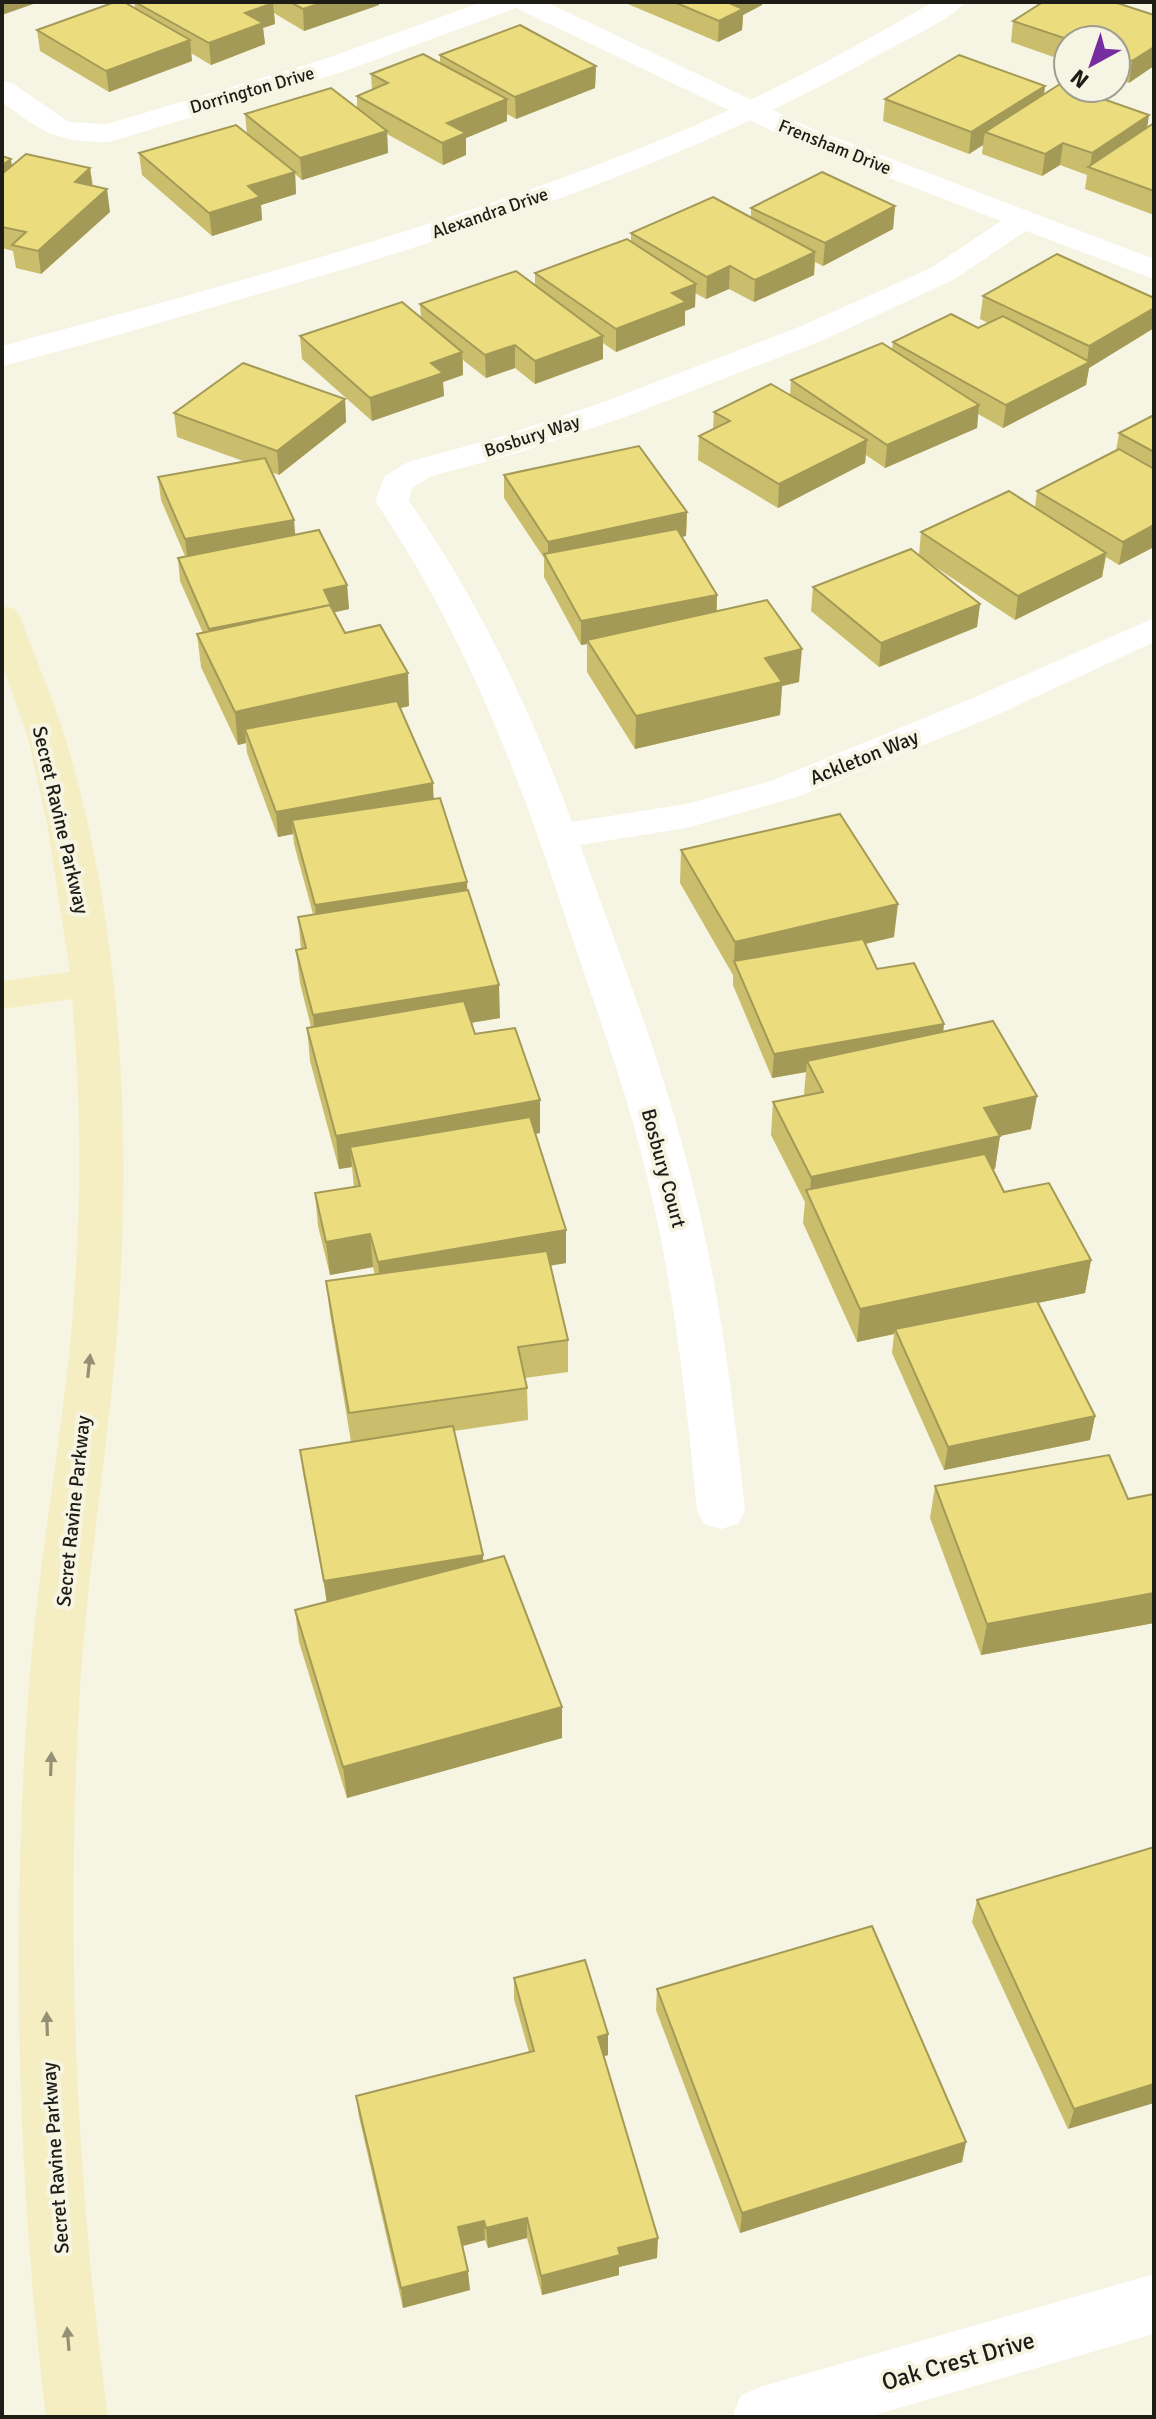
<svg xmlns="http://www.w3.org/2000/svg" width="1156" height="2419" font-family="Signika,sans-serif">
<rect width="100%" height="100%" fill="#f6f4e2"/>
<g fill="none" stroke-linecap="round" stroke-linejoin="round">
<!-- minor -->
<g fill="#fff" fill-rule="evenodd">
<path d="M482 2H546L813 129 1154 259V279L1026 231 953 280 821 341 625 417 517 453 432 476 412 488 409 501C479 601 529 707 572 822L686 804 771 781 973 698 1154 618V642L999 714 797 797 686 828 580 845C619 953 662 1062 690 1174 719 1284 733 1397 745 1510L738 1524 721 1529 704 1524 697 1510C686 1398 674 1286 647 1176 627 1091 596 1010 569 928 519 775 466 635 375 501L385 476 408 462 493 439 601 403 799 327 931 268 1001 221 793 141 516 8 342 72 109 142C55 142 44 133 2 102V81L12 83 69 122 107 124 322 60Z"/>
<path d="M1154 2274V2334L868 2417H732L741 2395 763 2386Z"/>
</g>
<!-- tertiary -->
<path fill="#fff" fill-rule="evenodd" d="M933 2H965C954 18 898 44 878 55 679 167 460 237 241 299 162 322 82 346 2 366V346C236 282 472 221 696 125 777 89 856 47 933 2Z"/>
<!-- secondary -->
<path fill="#f5eec2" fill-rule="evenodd" d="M2 606 15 609 20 617C35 657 52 696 65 737 120 919 131 1117 119 1306 110 1440 86 1572 79 1706 66 1944 76 2181 108 2417H46C16 2166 10 1913 31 1661 40 1559 58 1458 69 1356 81 1238 83 1118 72 999L2 1009V981L70 972 47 823 28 737 2 664Z"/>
</g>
<!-- wall -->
<g fill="#cabd6c">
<path d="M134 2H379V5L304 31 274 13 275 24 263 28 265 44 211 65 191 53 192 61 109 92 40 51 37 30 135 8Z"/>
<path d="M623 2H762V5L743 15 742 30 718 42Z"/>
<path d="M1154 15 1129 83 1116 78V40H1068V62L1011 42 1013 21Z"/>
<path d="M440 55 596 66 595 88 516 119 507 114V121L466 138V155L443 165 387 134 388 153 302 180 295 174 296 194 261 205 262 220 212 236 142 175 139 153 247 134 245 114 357 109V96L372 90 371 74 440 64Z"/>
<path d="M1045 86 1044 94 1148 127 1154 123V215L1085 189 1087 175 1060 165 1042 176 982 154 983 145 969 154 883 121 885 99Z"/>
<path d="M2 156 12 166 90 168 93 186 110 212 41 274 16 268 13 251 2 248Z"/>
<path d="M895 206 893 229 823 266 815 262 814 275 754 302 729 289 706 299 695 293V307L685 311V325L616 352 603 343V359L535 384 515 368 486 378 463 360V375L443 382 444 396 372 421 302 359 300 336 421 318 420 304 535 285V273L631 241V233L751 218V208Z"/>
<path d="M983 296 1154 298V328L1089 368 1086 385 1003 428 978 414 977 428 885 468 866 455 865 463 778 508 698 460 699 436 713 429 714 412 790 395 791 380 892 349 893 342 978 328 988 323 980 319Z"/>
<path d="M345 399 346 422 279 475 271 472 295 535 347 585 349 609 334 612 345 633 409 706 400 708 434 799 467 882V890L500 1018 471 1023 475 1034 540 1100V1133L535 1134 566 1230V1263L550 1265 568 1340V1372L525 1378 527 1388 528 1420 454 1431 483 1555V1562L562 1707V1738L347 1798 299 1642 295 1610 327 1602 303 1473 300 1450 351 1442 330 1314 326 1281 375 1275 373 1267 330 1275 318 1226 315 1193 354 1187 352 1167 339 1169 310 1061 307 1028 311 1027 300 983 296 950 301 949 298 917 313 914 294 844 293 834 278 837 247 753 246 743 238 745 201 667 197 634 203 633 180 581 178 558 185 556 161 500 158 477 243 461 177 437 174 413Z"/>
<path d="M1154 415V547L1119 565 1106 557 1102 577 1015 620 922 558 980 604 977 627 879 667 811 611 813 587 919 555 921 532 1035 507 1037 491 1116 451 1119 433Z"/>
<path d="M504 475 687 512 686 536 681 537 717 595V611L799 682 782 686 780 715 635 749 587 672V644L581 645 544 577V558L504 498Z"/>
<path d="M681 850 894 937 865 944 877 969 944 1024 943 1032 1031 1129 1000 1136 995 1169H992L1004 1192 1091 1260 1085 1293 1038 1303 1095 1416 1090 1440 944 1470 892 1353 894 1334 857 1342 803 1223 805 1202 771 1135 773 1102 805 1096 804 1094 806 1072 772 1078 733 985V975L680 883Z"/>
<path d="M935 1486 1128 1499 1154 1494V1623L981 1655 930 1518Z"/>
<path d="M1154 1847 1068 2129 972 1922 977 1900Z"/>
<path d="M514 1978 608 2034V2055L604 2056 657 2258 619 2267V2275L542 2295 527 2238 488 2248 485 2240 462 2246 470 2290 403 2308 359 2117 356 2096 529 2052 514 1999Z"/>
<path d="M657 1989 966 2142 962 2162 740 2233 656 2010Z"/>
</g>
<!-- shaded-wall -->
<g fill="#a49a58">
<path d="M2 2H39L2 15Z"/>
<path d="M324 2H379V5L304 31 303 9Z"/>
<path d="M726 2H762V5L743 15 742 30 718 42 719 21Z"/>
<path d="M273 3 275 24 263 28 265 44 211 65 209 43 245 13Z"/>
<path d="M190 40 192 61 109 92 106 71Z"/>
<path d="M1154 47V66L1129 83 1132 61Z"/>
<path d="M596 66 595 88 516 119 515 97Z"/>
<path d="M1045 86 1042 108 985 132 983 145 969 154 971 132Z"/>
<path d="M507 99V121L466 138V155L443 165 442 143 447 123Z"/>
<path d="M1149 115 1146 137 1090 168 1092 153Z"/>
<path d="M387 131 388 153 302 180 300 158Z"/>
<path d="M1063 143 1060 165 1042 176 1045 154Z"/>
<path d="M11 159 14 181 2 190V165Z"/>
<path d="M90 168 93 191 75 182Z"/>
<path d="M295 172 296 194 261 205 262 220 212 236 209 213 248 186Z"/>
<path d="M107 189 110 212 41 274 38 251Z"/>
<path d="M895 206 893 229 823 266 825 243Z"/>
<path d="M815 252 814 275 754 302 755 280Z"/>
<path d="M730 266 729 289 706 299 707 277Z"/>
<path d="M696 284 695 307 685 311V325L616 352V329L672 293Z"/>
<path d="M1154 308V328L1089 368 1086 385 1003 428 1006 405 1087 363 1089 346Z"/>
<path d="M603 336V359L535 384V361Z"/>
<path d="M515 345V368L486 378 485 355Z"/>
<path d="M462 352 463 375 443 382 444 396 372 421 370 398 431 363Z"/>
<path d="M345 399 346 422 279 475 277 451Z"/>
<path d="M979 405 977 428 885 468 887 445Z"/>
<path d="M867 440 865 463 778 508 779 484Z"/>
<path d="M687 512 686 536 550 565 548 562V542Z"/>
<path d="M294 520 296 544 188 563 185 539Z"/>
<path d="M1154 525V547L1119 565 1123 542Z"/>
<path d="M1106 553 1102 577 1015 620 1018 596Z"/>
<path d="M347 585 349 609 332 613 212 653 209 629 324 590Z"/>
<path d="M717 595 716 619 587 640V644L581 645V621Z"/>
<path d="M980 604 977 627 879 667 881 643Z"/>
<path d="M802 649 799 682 782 686 780 715 635 749 636 716 765 658Z"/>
<path d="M408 673 409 706 250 742 245 729 246 743 238 745 235 712Z"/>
<path d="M433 783 434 807 292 820 293 834 278 837 276 812Z"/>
<path d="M467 882 468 906 317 929 315 905Z"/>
<path d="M898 904 894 937 739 974 734 961 735 942Z"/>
<path d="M499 985 500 1018 316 1048 313 1015Z"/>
<path d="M944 1024 941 1048 807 1061 806 1072 772 1078 774 1054Z"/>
<path d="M1037 1096 1031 1129 1000 1136 995 1169 814 1209 810 1198 811 1177 984 1108Z"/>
<path d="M540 1100V1133L355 1166 350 1147 352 1167 339 1169 336 1136Z"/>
<path d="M566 1230V1263L381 1295 378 1262Z"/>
<path d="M370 1234 373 1267 330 1275 326 1242Z"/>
<path d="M1091 1260 1085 1293 896 1333 895 1329 894 1334 857 1342 860 1309Z"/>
<path d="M1095 1416 1090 1440 944 1470 948 1447Z"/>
<path d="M483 1555 484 1578 327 1605 324 1581Z"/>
<path d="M1154 1593V1623L981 1655 987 1624Z"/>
<path d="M562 1707V1738L347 1798 343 1767Z"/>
<path d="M608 2034V2055L598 2058V2037Z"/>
<path d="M1154 2084V2103L1068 2129 1074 2109Z"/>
<path d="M966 2142 962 2162 740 2233 742 2213Z"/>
<path d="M527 2218V2238L488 2248 486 2228Z"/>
<path d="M484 2221 485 2240 459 2247 458 2227Z"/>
<path d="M658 2238 657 2258 619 2267V2275L542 2295 541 2276 618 2248Z"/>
<path d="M468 2271 470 2290 403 2308 401 2288Z"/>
</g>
<!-- building -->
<g fill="#ebdc7d" stroke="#a49a58" stroke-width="2">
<path d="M115 2H124L190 40 106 71 37 30Z"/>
<path d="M135 2H272L273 3 245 13 263 23 209 43Z"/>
<path d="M290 2H324L303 9Z"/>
<path d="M674 2H727L743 9 719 21Z"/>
<path d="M1043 2H1114L1154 15V47L1132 61 1116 56V40H1070L1013 21Z"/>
<path d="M520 25 596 66 515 97 440 55Z"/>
<path d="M423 54 507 99 447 123 466 133 442 143 357 96 388 83 371 74Z"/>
<path d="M959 55 1045 86 971 132 885 99Z"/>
<path d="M1060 84 1068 87V88H1072L1149 115 1092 153 1063 143 1045 154 985 132Z"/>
<path d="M331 88 387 131 300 158 245 114Z"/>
<path d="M1154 123V191L1088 167Z"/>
<path d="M236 125 295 172 248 186 260 197 209 213 139 153Z"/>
<path d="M26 154 90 168 75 182 107 189 38 251 12 245 26 232 2 227V174Z"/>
<path d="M2 156 11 159 2 165Z"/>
<path d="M822 172 895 206 825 243 751 208Z"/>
<path d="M713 197 815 252 755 280 730 266 707 277 631 233Z"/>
<path d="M627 239 696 284 672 293 686 302 616 329 535 273Z"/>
<path d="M1057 254 1154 298V308L1089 346 983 296Z"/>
<path d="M516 271 603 336 535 361 515 345 485 355 420 304Z"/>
<path d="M402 302 462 352 431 363 443 373 370 398 300 336Z"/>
<path d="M951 314 978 328 1003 316 1090 362 1006 405 893 342Z"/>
<path d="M882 343 979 405 887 445 791 380Z"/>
<path d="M243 363 345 399 277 451 174 413Z"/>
<path d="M771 384 867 440 779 484 699 436 730 421 714 412Z"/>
<path d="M1154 415V452L1119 433Z"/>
<path d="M639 446 687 512 548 542 504 475Z"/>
<path d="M1119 449 1154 469V525L1123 542 1037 491Z"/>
<path d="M265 458 294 520 185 539 158 477Z"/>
<path d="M1009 491 1106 553 1018 596 921 532Z"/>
<path d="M677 529 717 595 581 621 544 554Z"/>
<path d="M319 530 347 585 324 590 331 605 209 629 178 558Z"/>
<path d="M911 549 980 604 881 643 813 587Z"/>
<path d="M767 600 802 649 765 658 782 682 636 716 587 640Z"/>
<path d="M330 605 345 633 380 625 408 673 235 712 197 634Z"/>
<path d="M397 701 433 783 276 812 245 729Z"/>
<path d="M440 798 467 882 315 905 292 820Z"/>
<path d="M840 814 898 904 735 942 681 850Z"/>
<path d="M468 890 499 985 313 1015 296 950 306 948 298 917Z"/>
<path d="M863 939 877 969 914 963 944 1024 774 1054 734 961Z"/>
<path d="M464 1001 475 1034 515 1028 540 1100 336 1136 307 1028Z"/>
<path d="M993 1021 1037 1096 984 1108 1000 1136 811 1177 773 1102 823 1092 807 1061Z"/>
<path d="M530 1117 566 1230 378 1262 370 1234 326 1242 315 1193 360 1186 350 1147Z"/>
<path d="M985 1154 1004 1192 1049 1183 1091 1260 860 1309 806 1190Z"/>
<path d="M547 1251 568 1340 518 1347 527 1388 349 1413 326 1281Z"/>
<path d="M1037 1301 1095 1416 948 1447 895 1329Z"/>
<path d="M453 1426 483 1555 324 1581 300 1450Z"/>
<path d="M1109 1455 1128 1499 1154 1494V1593L987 1624 935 1486Z"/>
<path d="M504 1556 562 1707 343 1767 295 1610Z"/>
<path d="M1154 1847V2084L1074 2109 977 1900Z"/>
<path d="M872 1926 966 2142 742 2213 657 1989Z"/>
<path d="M585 1960 608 2034 598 2037 658 2238 618 2248 620 2255 541 2276 527 2218 486 2228 484 2221 458 2227 468 2271 401 2288 356 2096 534 2051 514 1978Z"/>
</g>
<!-- one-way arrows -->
<defs><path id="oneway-solid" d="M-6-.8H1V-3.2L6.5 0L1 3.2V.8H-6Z" transform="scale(2)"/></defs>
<g fill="#949075">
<use href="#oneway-solid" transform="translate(89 1366) rotate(-84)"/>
<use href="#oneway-solid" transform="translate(51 1764) rotate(-88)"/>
<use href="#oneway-solid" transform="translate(47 2024) rotate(-92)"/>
<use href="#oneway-solid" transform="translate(68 2339) rotate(-95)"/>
</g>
<g text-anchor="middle" stroke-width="8" stroke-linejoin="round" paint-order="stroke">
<!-- far-street labels -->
<g font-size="18" fill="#1d1c16" stroke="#f6f4e2">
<text transform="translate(252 90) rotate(-16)" y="6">Dorrington Drive</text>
<text transform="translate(835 147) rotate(22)" y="6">Frensham Drive</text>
<text transform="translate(490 213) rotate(-19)" y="6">Alexandra Drive</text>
<text transform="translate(532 436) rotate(-18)" y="6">Bosbury Way</text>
</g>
<!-- street labels -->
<g font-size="20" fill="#1d1c16" stroke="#f6f4e2">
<text transform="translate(864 757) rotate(-22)" y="7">Ackleton Way</text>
<text transform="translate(61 820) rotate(77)" y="7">Secret Ravine Parkway</text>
<text transform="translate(664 1168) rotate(75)" y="7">Bosbury Court</text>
<text transform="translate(73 1511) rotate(-84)" y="7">Secret Ravine Parkway</text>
<text transform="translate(55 2158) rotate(-94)" y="7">Secret Ravine Parkway</text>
</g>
<!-- near-street labels -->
<g font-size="24" fill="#1d1c16" stroke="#f6f4e2">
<text transform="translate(958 2361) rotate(-16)" y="8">Oak Crest Drive</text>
</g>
</g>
<!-- border -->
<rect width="1156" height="2419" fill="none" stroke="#1d1c16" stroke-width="8"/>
<!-- north arrow -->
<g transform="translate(1092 64) rotate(220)"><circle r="38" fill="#f6f4e2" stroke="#9f9e90" stroke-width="2"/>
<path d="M0-6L14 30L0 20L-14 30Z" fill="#772da0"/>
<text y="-12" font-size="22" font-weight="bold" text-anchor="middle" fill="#1d1c16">N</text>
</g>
</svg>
